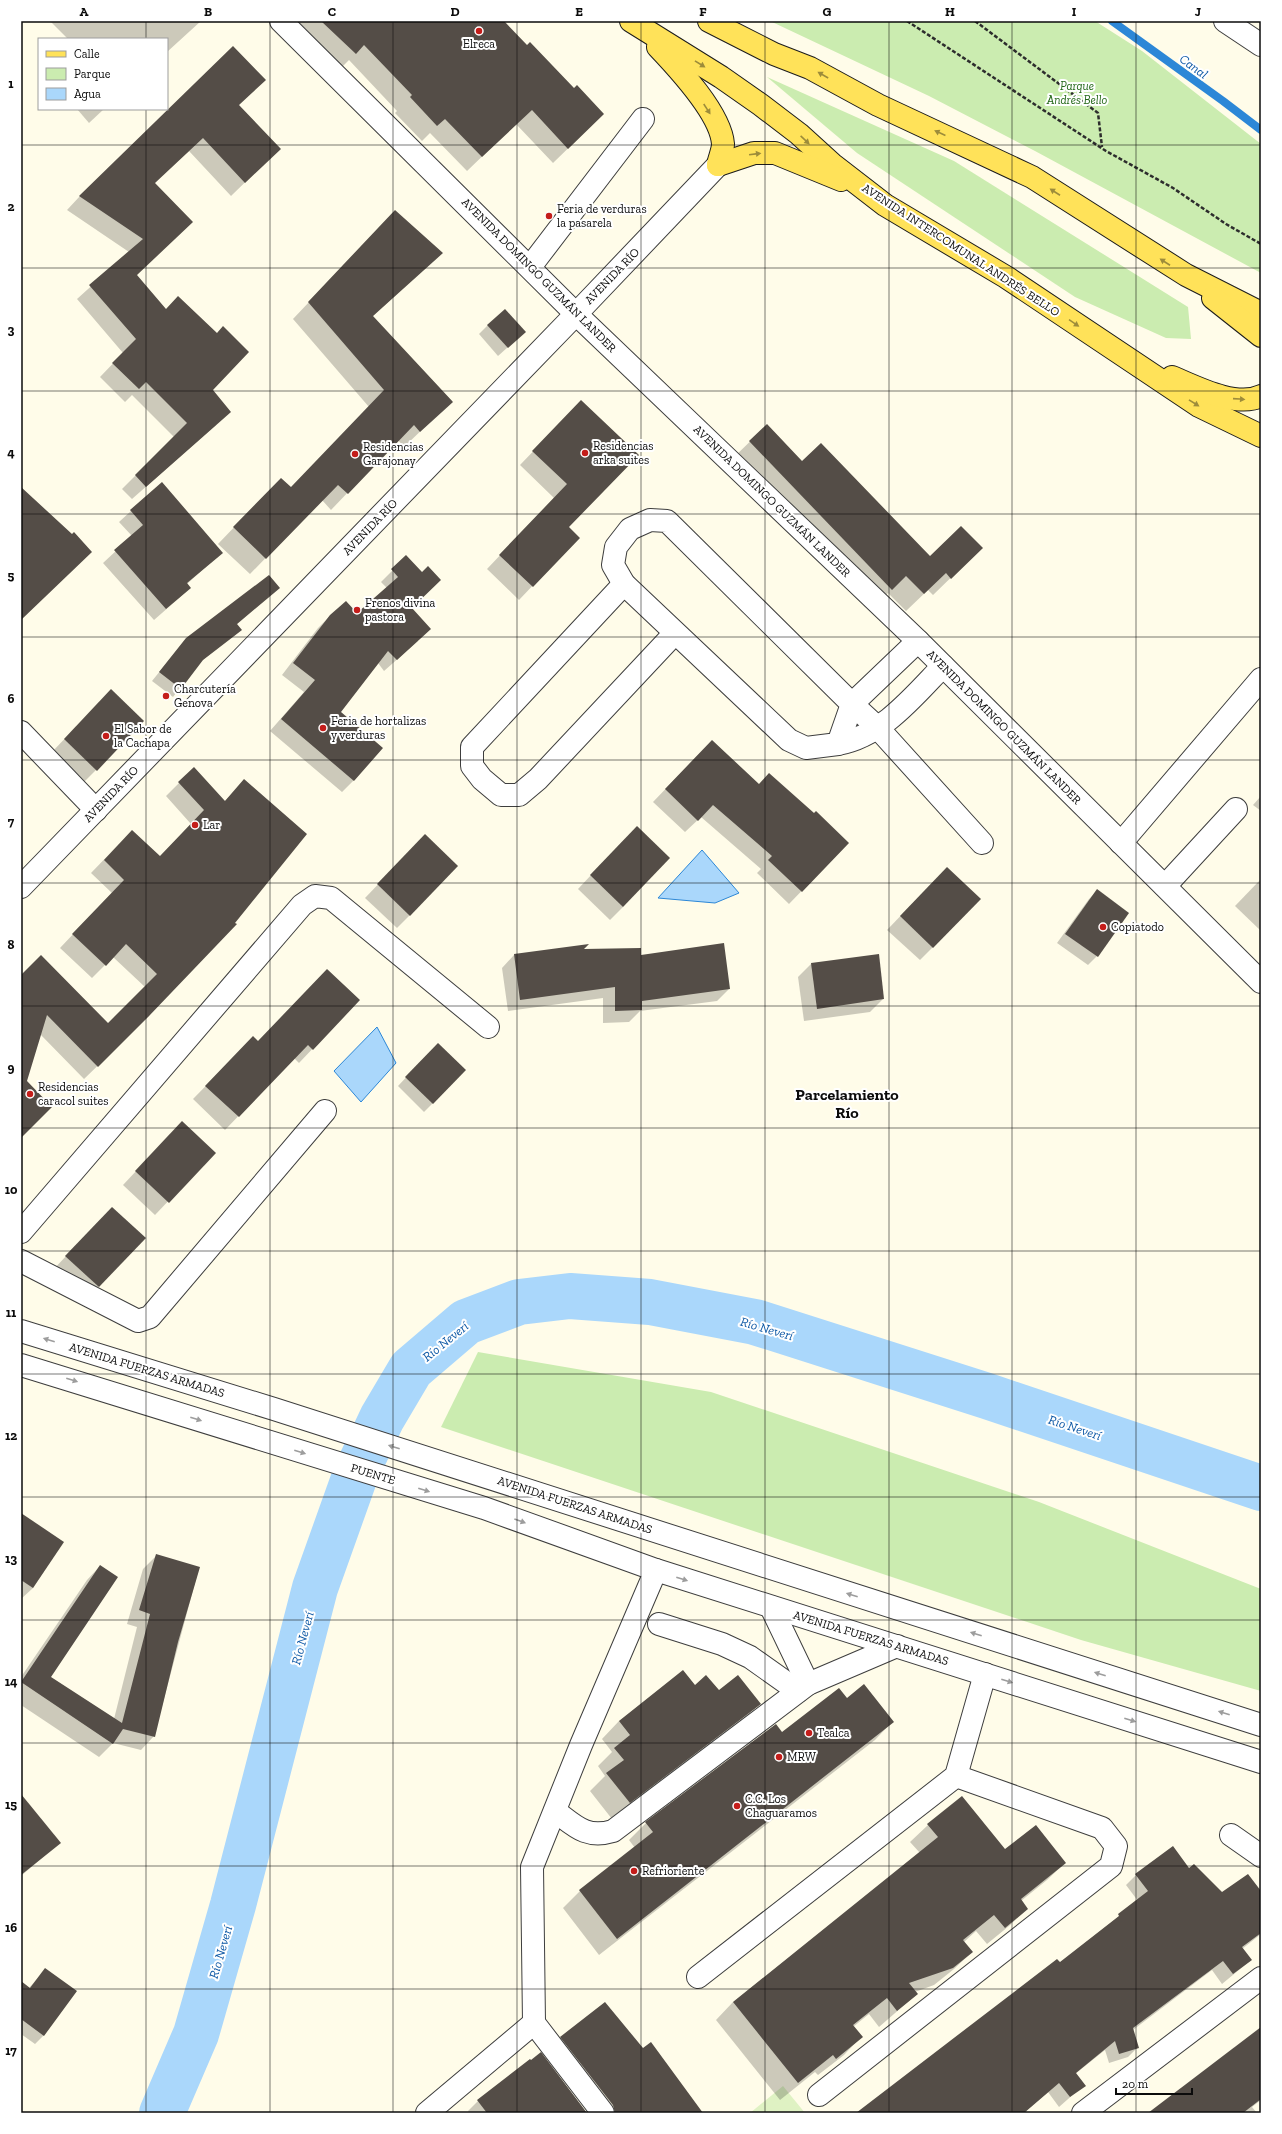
<svg xmlns="http://www.w3.org/2000/svg" width="1282" height="2134" font-family="'Zilla Slab',serif">
<rect width="100%" height="100%" fill="#fffce9"/>
<!-- green -->
<g fill="#cbecb0">
<path d="M770 21H1095L1142 51 1261 144V273L1035 151 929 96Z"/>
<path d="M767 77 954 161 1188 307 1191 339 1166 338 1075 297 857 153Z"/>
<path d="M478 1352 711 1392 1039 1502 1261 1589V1691L1081 1640 441 1427Z"/>
</g>
<!-- pitch -->
<path fill="#dff2c3" d="M783 2086 805 2113H750Z"/>
<!-- water -->
<g fill="#aad7fb" stroke="#2c87d7">
<path d="M702 850 739 893 715 903 658 898Z"/>
<path d="M377 1027 396 1063 361 1102 334 1071Z"/>
</g>
<!-- shadow -->
<g fill="#0003">
<path d="M50 21H201L167 52V39H68Z"/>
<path d="M290 21H503L588 129 553 163 516 124 467 171 430 133 422 141 395 113 397 111 349 60 341 68Z"/>
<path d="M238 106 266 162 231 196 189 151 154 183 136 276 211 390 216 425 132 499 122 489 174 437 132 395 125 402 100 377 123 353 77 299 129 252 67 210 80 196Z"/>
<path d="M77 109H104L89 123Z"/>
<path d="M379 228 441 253 372 317 452 401 404 447 398 440 331 510 322 500 250 574 218 544 265 495 291 488 369 407 293 319Z"/>
<path d="M488 325 516 340 498 356 479 334Z"/>
<path d="M568 415V527L578 538 519 600 487 569 554 498 520 465Z"/>
<path d="M767 425 802 462 930 558 964 565 933 595 928 590 906 611 888 593 874 607 732 459Z"/>
<path d="M131 511 221 553 187 584 189 588 178 599 154 620 103 563 132 536 119 522Z"/>
<path d="M406 557 411 608 418 641 384 671 378 663 339 712 354 780 342 792 270 731 304 692 282 675 318 628 330 616 357 614 387 588 381 582Z"/>
<path d="M278 588 236 625 240 630 199 663 173 697 152 681 186 639Z"/>
<path d="M98 704 96 770 83 783 51 753Z"/>
<path d="M700 753 758 785 848 843 789 904 757 873 761 869 701 817 685 832 653 802Z"/>
<path d="M244 781 149 1016 84 1079 40 1034 25 1081 21 1137V976L108 1024 145 987 113 957 92 978 60 948 112 893 91 873 119 844 159 858 191 824 166 796 179 783 224 802Z"/>
<path d="M1261 796V811L1253 805Z"/>
<path d="M624 840 623 907 610 920 578 889Z"/>
<path d="M412 849 410 915 397 928 365 898Z"/>
<path d="M1261 879V931L1235 906Z"/>
<path d="M934 881 933 947 920 960 887 930Z"/>
<path d="M1097 891V956L1088 965 1057 943 1089 899Z"/>
<path d="M581 950 640 956 729 989 717 1001 640 1011 629 1022 603 1023V998L508 1011 502 968 514 955Z"/>
<path d="M811 964 883 999 870 1012 804 1021 798 977Z"/>
<path d="M359 1000 299 1063 294 1058 225 1130 193 1099 240 1051Z"/>
<path d="M429 1053 433 1103 424 1112 398 1086Z"/>
<path d="M169 1136 214 1153 155 1215 123 1185Z"/>
<path d="M99 1221V1286L85 1300 53 1270Z"/>
<path d="M21 1515 63 1542 33 1588 21 1599Z"/>
<path d="M156 1556 199 1568 154 1736 141 1750 113 1743 99 1757 21 1705V1677L87 1580 100 1566 50 1677 114 1719 137 1627 127 1624 143 1569Z"/>
<path d="M683 1671 695 1686 759 1704 742 1721 612 1819 590 1791 605 1776 598 1766 612 1752 602 1739 619 1721Z"/>
<path d="M846 1699 892 1722 875 1740 599 1955 563 1908 580 1891 635 1848 629 1840 646 1823 782 1733Z"/>
<path d="M21 1795 59 1843 21 1876Z"/>
<path d="M928 1825 1005 1851 1065 1863 1047 1880 1021 1901 1027 1909 1009 1926 987 1944 976 1931 964 1942 972 1952 954 1969 934 1985 915 1992 917 1994 879 2027 869 2014 853 2027 861 2037 844 2055 818 2075 815 2072 780 2100 716 2020 733 2002 920 1853 910 1842Z"/>
<path d="M1189 1870 1222 1894 1261 1893V1934L1242 1949 1251 1960 1222 1984 1212 1970 1133 2030 1138 2047 1128 2057 1109 2063 1105 2050 1075 2074 1084 2085 1059 2107 1048 2092 1026 2111 1028 2113H857L1060 1963 1138 1901 1126 1885 1136 1875Z"/>
<path d="M45 1970 44 2035 35 2044 21 2034V1987L29 1988Z"/>
<path d="M1261 2029V2100L1252 2107 1257 2113H1149Z"/>
<path d="M561 2038 642 2050 701 2113H604L552 2046Z"/>
<path d="M478 2101 586 2113H469L468 2111Z"/>
</g>
<g fill="none" stroke-linecap="round" stroke-linejoin="round">
<!-- stream -->
<path stroke="#2c87d7" stroke-width="8" d="M1112 21 1223 101 1261 130"/>
<!-- river -->
<path stroke="#aad7fb" stroke-width="46" d="M162 2113 196 2034 233 1905 315 1588 356 1473 382 1418 411 1369 466 1322 519 1302 570 1296 650 1302 755 1322 987 1396 1261 1488"/>
</g>
<!-- building -->
<g fill="#544d47">
<path d="M321 21H504L527 45 530 42 574 88 577 85 604 114 568 149 532 110 482 157 445 119 437 126 410 97 412 95 364 45 356 54Z"/>
<path d="M233 46 266 80 239 105 281 149 245 183 203 138 155 183 193 222 137 275 166 309 178 296 217 333 223 326 249 352 213 390 231 412 146 487 135 475 187 423 146 382 139 389 112 363 136 339 89 285 143 239 79 196Z"/>
<path d="M395 210 443 253 373 316 453 402 420 432 414 425 348 494 338 485 266 559 233 527 281 478 291 487 384 390 308 302Z"/>
<path d="M505 309 526 332 508 348 487 325Z"/>
<path d="M581 400 639 455 569 527 580 538 533 587 499 555 567 484 532 451Z"/>
<path d="M767 424 802 461 821 443 930 556 961 526 983 548 951 579 946 573 924 594 906 576 892 590 749 441Z"/>
<path d="M162 482 223 553 187 583 191 588 166 609 114 550 143 525 130 510Z"/>
<path d="M21 487 72 534 74 532 92 552 21 620Z"/>
<path d="M406 555 422 572 428 566 441 580 412 608 431 629 397 660 388 651 341 712 383 748 354 781 281 719 315 680 293 663 330 615 346 601 357 613 398 577 391 569Z"/>
<path d="M269 575 280 588 237 624 242 630 203 660 181 689 159 672 186 638Z"/>
<path d="M111 689 144 721 97 771 64 739Z"/>
<path d="M712 740 759 784 769 773 814 813 816 811 849 843 802 892 768 860 772 856 713 805 698 821 665 789Z"/>
<path d="M194 767 225 801 244 779 307 834 235 923 237 924 149 1016 98 1067 47 1015 27 1081 52 1107 21 1138V975L41 955 108 1023 157 974 126 944 106 966 72 934 124 880 104 860 132 830 160 856 204 810 178 782Z"/>
<path d="M637 826 670 858 623 907 590 875Z"/>
<path d="M425 834 458 866 410 916 377 884Z"/>
<path d="M947 867 981 899 933 948 900 916Z"/>
<path d="M1097 889 1129 913 1098 957 1065 934Z"/>
<path d="M724 943 730 989 642 1001V1010L615 1011V987L520 1000 514 954 589 944 584 949 641 948V955Z"/>
<path d="M879 954 884 999 817 1009 811 963Z"/>
<path d="M327 969 360 1000 313 1050 308 1045 239 1117 205 1086 253 1036 258 1041Z"/>
<path d="M438 1043 466 1070 433 1104 405 1077Z"/>
<path d="M182 1121 216 1153 169 1203 135 1171Z"/>
<path d="M112 1207 146 1238 99 1287 65 1256Z"/>
<path d="M21 1513 64 1542 33 1588 21 1580Z"/>
<path d="M156 1554 200 1567 178 1642 155 1737 123 1729 113 1744 21 1682 100 1565 118 1577 51 1677 122 1723 150 1614 139 1610Z"/>
<path d="M683 1670 695 1685 706 1675 719 1690 738 1675 761 1704 630 1803 606 1773 624 1760 614 1748 630 1735 619 1721Z"/>
<path d="M864 1684 894 1722 617 1939 579 1890 653 1832 645 1822 776 1724 782 1732 839 1688 847 1698Z"/>
<path d="M21 1794 61 1843 21 1875Z"/>
<path d="M962 1796 1005 1849 1036 1825 1066 1863 1021 1899 1028 1909 1005 1928 994 1915 963 1940 973 1952 953 1968 909 1983 918 1994 897 2011 887 1998 853 2025 863 2037 836 2059 833 2055 798 2083 733 2002 938 1837 927 1824Z"/>
<path d="M1173 1846 1189 1868 1194 1864 1222 1892 1248 1874 1261 1891V1933L1242 1947 1252 1960 1233 1974 1223 1961 1133 2028 1139 2048 1119 2054 1115 2041 1076 2073 1086 2086 1070 2097 1059 2083 1024 2113H856L1057 1959 1060 1962 1119 1916 1118 1914 1148 1891 1135 1874Z"/>
<path d="M45 1968 77 1991 44 2036 21 2019V1981L30 1988Z"/>
<path d="M605 2002 643 2048 651 2042 703 2113H615L613 2105 560 2037Z"/>
<path d="M1261 2027V2099L1243 2113H1148Z"/>
<path d="M541 2052 587 2113H487L477 2100 530 2059 531 2060Z"/>
</g>
<g fill="none" stroke-linecap="round" stroke-linejoin="round">
<defs>
<g id="minor">
<path d="M281 21 576 314 918 641 1261 982"/>
<path d="M1225 21 1261 45"/>
<path d="M530 267 643 119"/>
<path d="M650 520 667 521 852 704 838 744 806 748 789 740 624 584 613 565 616 547 630 529Z"/>
<path d="M624 584 472 747V766L482 779 501 795H519L538 779 675 633"/>
<path d="M918 641 852 704 877 727 982 843"/>
<path d="M21 732 96 810"/>
<path d="M838 744C882 736 913 697 943 666"/>
<path d="M1121 843 1261 679"/>
<path d="M1165 886 1236 809"/>
<path d="M21 887 576 314 718 165"/>
<path d="M21 1232 302 905 315 896 331 898 488 1027"/>
<path d="M21 1261 138 1321 150 1317 325 1111"/>
<path d="M21 1331 274 1409 1261 1725"/>
<path d="M21 1365 484 1508 656 1570 1261 1762"/>
<path d="M771 1607 808 1684"/>
<path d="M659 1624 722 1644 750 1657 798 1691"/>
<path d="M555 1811C575 1826 586 1839 613 1831L808 1684 897 1646"/>
<path d="M1231 1835 1261 1856"/>
<path d="M698 1977 956 1776 985 1674"/>
<path d="M534 2023 603 2113"/>
<path d="M819 2095 1111 1866 1116 1846 1102 1828 956 1776"/>
<path d="M427 2113 534 2023 532 1867 581 1745 656 1570"/>
<path d="M1083 2113 1261 1978"/>
</g>
<g id="major">
<path d="M631 21 721 77 761 105 799 134 832 164 885 205 1006 277 1199 406 1261 436"/>
<path d="M709 21 774 54 810 68 878 105 1032 177 1186 275 1261 313"/>
<path d="M658 47C678 68 721 114 723 144 723 150 719 159 718 165"/>
<path d="M718 165 754 153H775L841 180"/>
<path d="M1213 298 1261 336"/>
<path d="M1172 377C1196 387 1236 408 1261 396"/>
</g>
</defs>
<!-- minor casing -->
<use href="#minor" stroke="#3e3e3e" stroke-width="24"/>
<!-- major casing -->
<use href="#major" stroke="#1c1c1c" stroke-width="24"/>
<!-- path -->
<g stroke="#2d2d2d" stroke-width="2.5" stroke-dasharray="4 2" stroke-linecap="butt">
<path d="M907 21 1106 151 1173 188 1226 224 1261 244"/>
<path d="M975 21 1098 113 1102 147"/>
</g>
<!-- minor -->
<use href="#minor" stroke="#fff" stroke-width="22"/>
<!-- major -->
<use href="#major" stroke="#ffe259" stroke-width="22"/>
</g>
<!-- one-way arrows -->
<defs><path id="oneway-solid" d="M-6-.8H1V-3.2L6.5 0L1 3.2V.8H-6Z"/></defs>
<g fill="#9d8c3a">
<use href="#oneway-solid" transform="translate(700 64) rotate(32)"/>
<use href="#oneway-solid" transform="translate(823 75) rotate(-150)"/>
<use href="#oneway-solid" transform="translate(707 109) rotate(57)"/>
<use href="#oneway-solid" transform="translate(940 133) rotate(-155)"/>
<use href="#oneway-solid" transform="translate(805 140) rotate(43)"/>
<use href="#oneway-solid" transform="translate(755 154) rotate(-7)"/>
<use href="#oneway-solid" transform="translate(1055 192) rotate(-147)"/>
<use href="#oneway-solid" transform="translate(1165 262) rotate(-147)"/>
<use href="#oneway-solid" transform="translate(1074 323) rotate(34)"/>
<use href="#oneway-solid" transform="translate(1239 399) rotate(4)"/>
<use href="#oneway-solid" transform="translate(1194 403) rotate(32)"/>
</g>
<g fill="#9d9d9d">
<use href="#oneway-solid" transform="translate(49 1340) rotate(-163)"/>
<use href="#oneway-solid" transform="translate(72 1380) rotate(17)"/>
<use href="#oneway-solid" transform="translate(196 1419) rotate(18)"/>
<use href="#oneway-solid" transform="translate(394 1447) rotate(-162)"/>
<use href="#oneway-solid" transform="translate(300 1452) rotate(17)"/>
<use href="#oneway-solid" transform="translate(424 1490) rotate(17)"/>
<use href="#oneway-solid" transform="translate(520 1521) rotate(20)"/>
<use href="#oneway-solid" transform="translate(682 1579) rotate(18)"/>
<use href="#oneway-solid" transform="translate(852 1595) rotate(-162)"/>
<use href="#oneway-solid" transform="translate(976 1634) rotate(-162)"/>
<use href="#oneway-solid" transform="translate(1100 1674) rotate(-162)"/>
<use href="#oneway-solid" transform="translate(1007 1681) rotate(18)"/>
<use href="#oneway-solid" transform="translate(1224 1713) rotate(-162)"/>
<use href="#oneway-solid" transform="translate(1130 1720) rotate(18)"/>
</g>
<!-- grid -->
<path fill="none" stroke="#0b0b0b" stroke-width="1" stroke-opacity="0.55" d="M146 21V39M270 21V2113M393 21V2113M517 21V2113M641 21V2113M765 21V2113M889 21V2113M1012 21V2113M1136 21V2113M146 109V2113M21 145H1261M21 268H1261M21 391H1261M21 514H1261M21 637H1261M21 760H1261M21 883H1261M21 1006H1261M21 1128H1261M21 1251H1261M21 1374H1261M21 1497H1261M21 1620H1261M21 1743H1261M21 1866H1261M21 1989H1261"/>
<!-- markers -->
<g fill="#c41d1a" stroke="#fff" stroke-width="1.5">
<circle cx="479" cy="31" r="4"/>
<circle cx="549" cy="216" r="4"/>
<circle cx="585" cy="453" r="4"/>
<circle cx="355" cy="454" r="4"/>
<circle cx="357" cy="610" r="4"/>
<circle cx="166" cy="696" r="4"/>
<circle cx="323" cy="728" r="4"/>
<circle cx="106" cy="736" r="4"/>
<circle cx="195" cy="825" r="4"/>
<circle cx="1103" cy="927" r="4"/>
<circle cx="30" cy="1094" r="4"/>
<circle cx="809" cy="1733" r="4"/>
<circle cx="779" cy="1757" r="4"/>
<circle cx="737" cy="1806" r="4"/>
<circle cx="634" cy="1871" r="4"/>
</g>
<g text-anchor="middle" stroke-width="4" stroke-linejoin="round" paint-order="stroke">
<!-- poi labels -->
<g font-size="12" fill="#0b0b0b" stroke="#fff" text-anchor="start">
<text x="479" y="48" text-anchor="middle">Elreca</text>
<text x="557" y="213">Feria de verduras<tspan x="557" dy="14">la pasarela</tspan></text>
<text x="593" y="450">Residencias<tspan x="593" dy="14">arka suites</tspan></text>
<text x="363" y="451">Residencias<tspan x="363" dy="14">Garajonay</tspan></text>
<text x="365" y="607">Frenos divina<tspan x="365" dy="14">pastora</tspan></text>
<text x="174" y="693">Charcutería<tspan x="174" dy="14">Genova</tspan></text>
<text x="331" y="725">Feria de hortalizas<tspan x="331" dy="14">y verduras</tspan></text>
<text x="114" y="733">El Sabor de<tspan x="114" dy="14">la Cachapa</tspan></text>
<text x="203" y="829">Lar</text>
<text x="1111" y="931">Copiatodo</text>
<text x="38" y="1091">Residencias<tspan x="38" dy="14">caracol suites</tspan></text>
<text x="817" y="1737">Tealca</text>
<text x="787" y="1761">MRW</text>
<text x="745" y="1803">C.C. Los<tspan x="745" dy="14">Chaguaramos</tspan></text>
<text x="642" y="1875">Refrioriente</text>
</g>
<!-- park labels -->
<g font-size="12" font-style="italic" fill="#236718" stroke="#fff">
<text x="1077" y="90">Parque<tspan x="1077" dy="14">Andrés Bello</tspan></text>
</g>
<!-- street labels -->
<g font-size="12" fill="#0b0b0b" stroke="#fff">
<text transform="translate(961 250) rotate(33)" y="4">AVENIDA INTERCOMUNAL ANDRÉS BELLO</text>
<text transform="translate(539 275) rotate(45)" y="4">AVENIDA DOMINGO GUZMÁN LANDER</text>
<text transform="translate(612 276) rotate(-46)" y="4">AVENIDA RÍO</text>
<text transform="translate(772 501) rotate(44)" y="4">AVENIDA DOMINGO GUZMÁN LANDER</text>
<text transform="translate(370 527) rotate(-46)" y="4">AVENIDA RÍO</text>
<text transform="translate(1004 727) rotate(45)" y="4">AVENIDA DOMINGO GUZMÁN LANDER</text>
<text transform="translate(111 794) rotate(-46)" y="4">AVENIDA RÍO</text>
<text transform="translate(147 1370) rotate(17)" y="4">AVENIDA FUERZAS ARMADAS</text>
<text transform="translate(373 1474) rotate(17)" y="4">PUENTE</text>
<text transform="translate(575 1505) rotate(18)" y="4">AVENIDA FUERZAS ARMADAS</text>
<text transform="translate(871 1638) rotate(17)" y="4">AVENIDA FUERZAS ARMADAS</text>
</g>
<!-- water labels -->
<g font-size="13" font-style="italic" fill="#0d58a5" stroke="#fff">
<text transform="translate(1194 66) rotate(36)" y="5">Canal</text>
<text transform="translate(767 1328) rotate(16)" y="5">Río Neverí</text>
<text transform="translate(445 1341) rotate(-39)" y="5">Río Neverí</text>
<text transform="translate(1075 1427) rotate(18)" y="5">Río Neverí</text>
<text transform="translate(302 1638) rotate(-75)" y="5">Río Neverí</text>
<text transform="translate(220 1952) rotate(-74)" y="5">Río Neverí</text>
</g>
<!-- district labels -->
<g font-size="16" font-weight="bold" fill="#0b0b0b" stroke="#fff">
<text x="847" y="1100">Parcelamiento<tspan x="847" dy="18">Río</tspan></text>
</g>
</g>
<!-- border -->
<rect width="1282" height="2134" fill="none" stroke="#ffffff" stroke-width="44"/>
<!-- legend -->
<rect x="38" y="38" width="130" height="72" fill="#ffffff" stroke="#9d9d9d"/>
<rect x="46" y="51" width="20" height="6" fill="#ffe259" stroke="#9d9d9d"/>
<text x="74" y="58" font-size="12" fill="#0b0b0b">Calle</text>
<rect x="46" y="68" width="20" height="12" fill="#cbecb0" stroke="#9d9d9d"/>
<text x="74" y="78" font-size="12" fill="#0b0b0b">Parque</text>
<rect x="46" y="88" width="20" height="12" fill="#aad7fb" stroke="#9d9d9d"/>
<text x="74" y="98" font-size="12" fill="#0b0b0b">Agua</text>
<!-- scale -->
<path d="M1116 2088v6h76v-6" fill="none" stroke="#0b0b0b" stroke-width="2"/>
<text x="1122" y="2088" font-size="12" fill="#0b0b0b" stroke="#ffffff" stroke-width="3" paint-order="stroke">20 m</text>
<rect x="22" y="22" width="1238" height="2090" fill="none" stroke="#0b0b0b" stroke-width="1.5"/>
<g font-size="13" text-anchor="middle" font-weight="bold" fill="#0b0b0b">
<text x="84" y="16">A</text>
<text x="208" y="16">B</text>
<text x="332" y="16">C</text>
<text x="455" y="16">D</text>
<text x="579" y="16">E</text>
<text x="703" y="16">F</text>
<text x="827" y="16">G</text>
<text x="950" y="16">H</text>
<text x="1074" y="16">I</text>
<text x="1198" y="16">J</text>
<text x="11" y="88">1</text>
<text x="11" y="211">2</text>
<text x="11" y="334">3</text>
<text x="11" y="457">4</text>
<text x="11" y="580">5</text>
<text x="11" y="703">6</text>
<text x="11" y="826">7</text>
<text x="11" y="949">8</text>
<text x="11" y="1072">9</text>
<text x="11" y="1194">10</text>
<text x="11" y="1317">11</text>
<text x="11" y="1440">12</text>
<text x="11" y="1563">13</text>
<text x="11" y="1686">14</text>
<text x="11" y="1809">15</text>
<text x="11" y="1932">16</text>
<text x="11" y="2055">17</text>
</g>
</svg>
